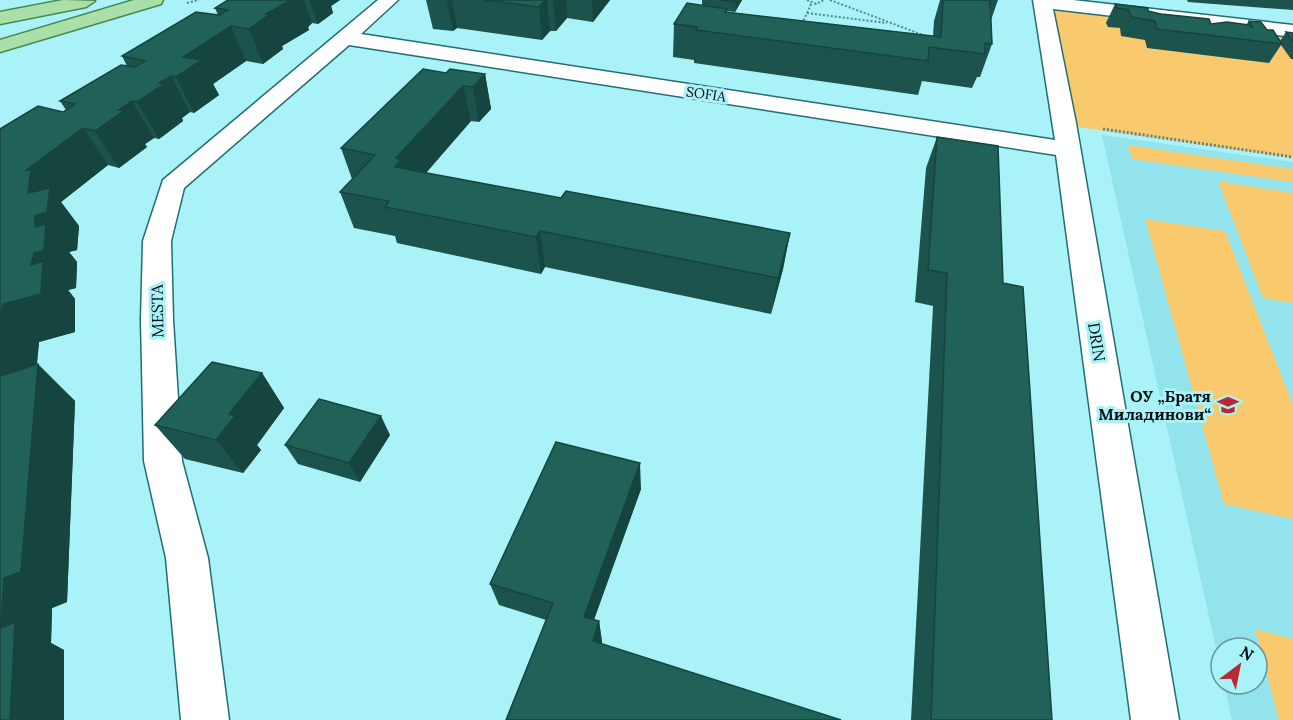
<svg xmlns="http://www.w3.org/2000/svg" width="1293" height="720" font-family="Lora,serif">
<rect width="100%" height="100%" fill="#a9f2f8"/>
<!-- built -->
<path fill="#92e3eb" d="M1102 135 1293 162V720H1232L1224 684H1257V648H1221V671Z"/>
<!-- green -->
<g fill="#f8ca6d">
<path d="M1043 0H1078L1293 24V158L1065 125Z"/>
<path d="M1128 145 1293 169V182L1132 159Z"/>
<path d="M1218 181 1293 193V303L1263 298Z"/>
<path d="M1145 219 1225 231 1293 405V519L1224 504Z"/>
<path d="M1255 629 1293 639V720H1279Z"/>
</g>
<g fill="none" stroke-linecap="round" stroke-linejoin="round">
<defs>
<path id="minor" d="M378 0H398L361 34 1055 140 1033 0H1073L1293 25V37L1053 9 1076 123 1179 720H1131L1056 155 349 45 184 188 171 241 173 320 182 461 208 558 229 720H181L166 558 144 461 141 320 143 241 163 180Z"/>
<g id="major">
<path d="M63 0 95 1 86 7 0 24V12Z"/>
<path d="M134 0H163L161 4 0 52V40Z"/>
</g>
</defs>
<!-- minor casing -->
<use href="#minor" stroke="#226d74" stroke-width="3"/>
<!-- major casing -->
<use href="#major" stroke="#4b884f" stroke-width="3"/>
<!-- path-far1 -->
<g stroke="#59868b" stroke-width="2" stroke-dasharray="2 2" stroke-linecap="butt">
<path d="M807 0 816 4 824 0"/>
<path d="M830 0 923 35"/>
<path d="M187 3 199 0"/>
<path d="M807 13 887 23"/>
<path d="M802 24 812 2"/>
</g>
<!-- path -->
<path stroke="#59868b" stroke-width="3" stroke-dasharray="2 2" stroke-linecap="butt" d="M1103 129 1293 157"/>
<!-- minor -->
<use href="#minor" fill="#fff" fill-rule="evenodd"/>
<!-- major -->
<use href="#major" fill="#abdfa9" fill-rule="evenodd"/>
</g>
<!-- wall -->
<g fill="#1c534c">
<path d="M228 0H340L331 6 333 13 318 24 312 23 308 27 309 30 282 46 283 49 263 64 246 61 213 84 219 95 194 113 190 112 182 118 183 121 159 139 154 138 145 144 147 147 119 168 108 165 61 202 79 226 77 250 69 252 77 262 76 288 68 290 75 299V332L39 342 37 365 75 401 67 602 52 608 51 643 64 650V720H0V129L63 112 66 110 60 101 127 66 122 56 218 15 215 8Z"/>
<path d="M426 0H610L593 22 567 18 556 31H550L542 40 457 28 453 31 433 29Z"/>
<path d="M702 0H742L735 12 727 11V12L933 36 934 21 940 0H998L991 20 992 44 980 77H977L972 88 922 81 918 95 694 63V60L673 57 674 24 702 5Z"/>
<path d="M1187 0H1293V10L1188 2Z"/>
<path d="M1115 4 1161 14 1211 24 1246 25 1249 21 1267 30 1280 41 1286 32 1293 33V59H1291L1281 45 1269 63 1147 48 1145 40 1121 36 1120 28 1108 27 1106 23Z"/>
<path d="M446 73 485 74 491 109 479 122 471 121 426 173 561 198 790 233 783 269 771 314 545 267 541 274 397 243 395 236 354 228 340 192 352 179 341 148Z"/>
<path d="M937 137 1003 283 1052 720H911L933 306 915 302 926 168Z"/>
<path d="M262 373 284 408 257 445 261 450 243 473 185 459 155 425Z"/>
<path d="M390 435 360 482 298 464 285 445Z"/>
<path d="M641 489 594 620 599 621 602 642 601 644 506 720 546 620 499 605 490 584Z"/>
</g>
<!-- shaded-wall -->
<g fill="#16443e">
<path d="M291 0H304L312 23 308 27 309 30 282 46 283 49 263 64 249 29 266 14Z"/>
<path d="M309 0H340L331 6 333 13 318 24Z"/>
<path d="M447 0H452L457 28 453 31Z"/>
<path d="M545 0H547L550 31 542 40 539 7Z"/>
<path d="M553 0H566L567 18 556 31Z"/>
<path d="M592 0H610L593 22Z"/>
<path d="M737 0H742L735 12 736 2Z"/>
<path d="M231 26 246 61 213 84 219 95 194 113 176 77 183 57Z"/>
<path d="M485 74 491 109 479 122 473 87Z"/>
<path d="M171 76 190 112 182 118 183 121 159 139 137 102 159 83Z"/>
<path d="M463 86 471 121 411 190 395 167 396 158Z"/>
<path d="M132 101 154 138 145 144 147 147 119 168 95 131 119 110Z"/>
<path d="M83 128 108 165 61 202 79 226 77 250 69 252 77 262 76 288 68 290 75 299V332L39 342 31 415 0 386V322L3 304 31 265 35 227 25 171Z"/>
<path d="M540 231 545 267 541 274 536 237Z"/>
<path d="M790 233 783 269 771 314 778 278Z"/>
<path d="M38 364 75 401 67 602 52 608 51 643 64 650V720H10L1 628 4 578Z"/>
<path d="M262 373 284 408 257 445 261 450 243 473 216 440 229 414Z"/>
<path d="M381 416 390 435 360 482 349 463Z"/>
<path d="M640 463 641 489 587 638 584 617Z"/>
<path d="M599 621 602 642 596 661 593 641Z"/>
</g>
<!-- building -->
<g fill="#206158" stroke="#16443e" stroke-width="1.5">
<path d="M228 0H291L266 14 269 15 249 29 231 26 183 57 202 60 176 77 171 76 159 83 164 84 137 102 132 101 119 110H125L95 131 83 128 25 171 31 169 28 193 50 188 47 212 35 216V227L46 224 44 251 34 253 31 265 43 261 41 294 3 304 0 322V129L38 106 63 112 75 104 60 101 121 65 135 67 145 61 122 56 196 12 219 15 228 10 215 8Z"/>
<path d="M484 0H545L539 7Z"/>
<path d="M719 0H737L736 2Z"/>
<path d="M943 0H990L992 44 985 43V54L929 47 928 61 696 30 697 27 674 24 687 3 727 9 725 12 941 37Z"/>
<path d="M1115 4 1148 8V11L1161 14 1209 19 1211 24 1227 22 1249 25 1253 28 1249 21 1261 22 1267 30H1273L1282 44 1157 29 1155 21 1131 17 1129 10 1117 8Z"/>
<path d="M1286 32 1293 33V42Z"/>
<path d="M423 69 446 73 450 69 485 74 473 87 463 86 396 158 401 160 395 167 561 198 566 191 790 233 778 278 540 231 536 237 385 207 389 201 340 192 375 155 341 148Z"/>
<path d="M937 137 998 146 1003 283 1023 287 1052 720H931L947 273 928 270Z"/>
<path d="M212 362 262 373 229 414 235 416 216 440 155 425Z"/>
<path d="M38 364 21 572 4 578 1 628 15 622 10 720H0V376Z"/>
<path d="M319 399 381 416 349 463 285 445Z"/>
<path d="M556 442 640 463 584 617 599 621 593 641 841 720H506L553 603 490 584Z"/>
</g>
<!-- icons -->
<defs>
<symbol id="school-bare" viewBox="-9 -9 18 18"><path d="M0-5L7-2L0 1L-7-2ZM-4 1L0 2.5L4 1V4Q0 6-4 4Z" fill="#b92933" stroke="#a9f2f8" stroke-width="2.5" paint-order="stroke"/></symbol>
</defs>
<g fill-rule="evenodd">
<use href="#school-bare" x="1213" y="390" width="30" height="30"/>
</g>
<g text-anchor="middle" stroke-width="6" stroke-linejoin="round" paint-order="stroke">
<!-- far-street labels -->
<g font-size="14" fill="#000f11" stroke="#a9f2f8">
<text transform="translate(706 94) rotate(8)" y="5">SOFIA</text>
</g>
<!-- street labels -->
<g font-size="16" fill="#000f11" stroke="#a9f2f8">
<text transform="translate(157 311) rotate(-91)" y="6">MESTA</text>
<text transform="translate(1097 342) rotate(81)" y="6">DRIN</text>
</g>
<!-- poi labels -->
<g font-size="16" font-weight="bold" fill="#000f11" stroke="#a9f2f8" text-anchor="end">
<text x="1211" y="402">ОУ „Братя<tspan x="1211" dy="18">Миладинови“</tspan></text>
</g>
</g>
<!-- north arrow -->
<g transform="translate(1239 666) rotate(32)"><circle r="28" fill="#a9f2f8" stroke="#65979c" stroke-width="1.5"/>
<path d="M0-4.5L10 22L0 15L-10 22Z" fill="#b92933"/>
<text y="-9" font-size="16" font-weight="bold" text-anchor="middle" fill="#000f11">N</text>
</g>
</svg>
